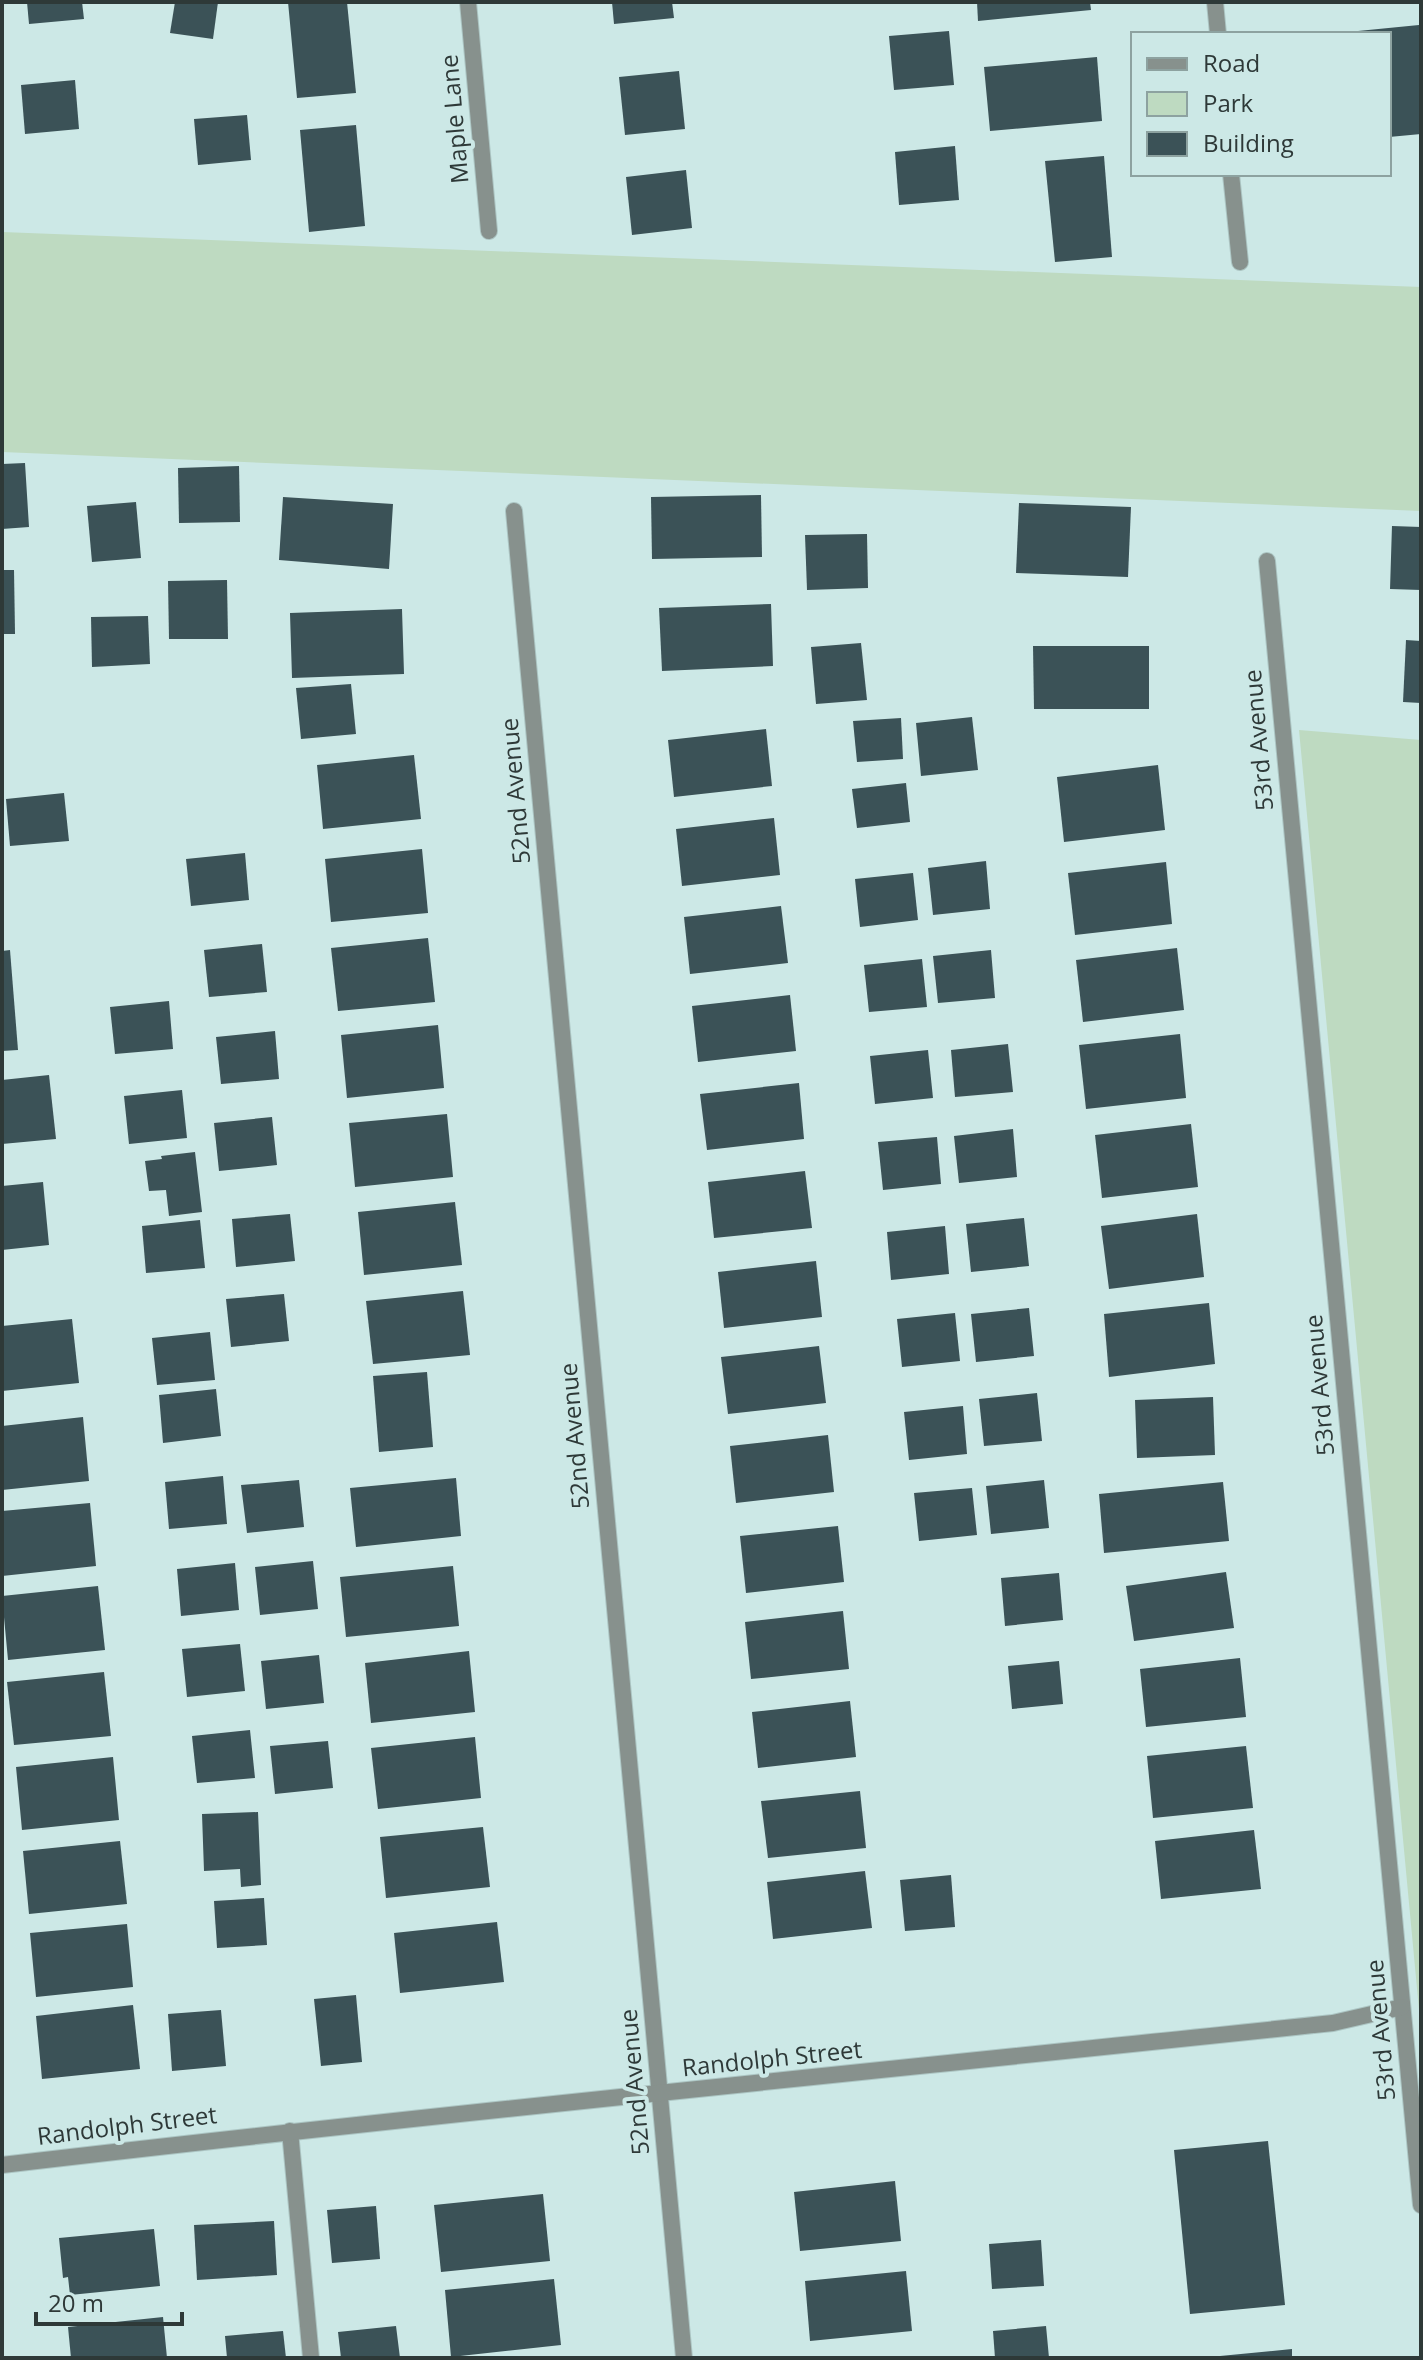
<svg xmlns="http://www.w3.org/2000/svg" width="1423" height="2360" font-family="'Open Sans',sans-serif">
<rect width="100%" height="100%" fill="#cce8e6"/>
<!-- green -->
<g fill="#bedac1">
<path d="M2 232 1421 287V511L2 452Z"/>
<path d="M1299 730 1421 740V2031Z"/>
</g>
<!-- building -->
<g fill="#3b5257">
<path d="M27 2H82L84 19 29 24Z"/>
<path d="M175 2H218L213 39 170 33Z"/>
<path d="M288 2H347L356 93 297 98Z"/>
<path d="M612 2H672L674 18 614 24Z"/>
<path d="M977 2H1090L1091 10 978 21Z"/>
<path d="M1419 25 1421 134 1389 137V34H1359L1358 31Z"/>
<path d="M949 31 954 85 894 90 889 36Z"/>
<path d="M1097 57 1102 121 990 131 984 67Z"/>
<path d="M679 71 685 129 625 135 619 77Z"/>
<path d="M75 80 79 129 25 134 21 85Z"/>
<path d="M247 115 251 160 198 165 194 119Z"/>
<path d="M356 125 365 226 309 232 300 130Z"/>
<path d="M955 146 959 200 899 205 895 152Z"/>
<path d="M1104 156 1112 257 1055 262 1045 161Z"/>
<path d="M686 170 692 228 632 235 626 177Z"/>
<path d="M25 463 29 527 2 529V464Z"/>
<path d="M239 466 240 522 179 523 178 468Z"/>
<path d="M761 495 762 557 652 559 651 497Z"/>
<path d="M283 497 393 504 389 569 279 560Z"/>
<path d="M136 502 141 558 92 562 87 506Z"/>
<path d="M1019 503 1131 507 1128 577 1016 573Z"/>
<path d="M1392 526 1421 527V590L1390 589Z"/>
<path d="M867 534 868 588 807 590 805 535Z"/>
<path d="M2 570H14L15 634H2Z"/>
<path d="M227 580 228 639H169L168 581Z"/>
<path d="M771 604 773 666 662 671 659 608Z"/>
<path d="M402 609 404 674 292 678 290 613Z"/>
<path d="M148 616 150 664 92 667 91 617Z"/>
<path d="M1406 640 1421 641V703L1403 702Z"/>
<path d="M861 643 867 700 816 704 811 647Z"/>
<path d="M1033 646H1149V709H1034Z"/>
<path d="M351 684 356 734 301 739 296 688Z"/>
<path d="M972 717 978 770 921 776 916 723Z"/>
<path d="M901 718 903 759 857 762 853 721Z"/>
<path d="M766 729 772 786 674 797 668 740Z"/>
<path d="M414 755 421 819 323 829 317 765Z"/>
<path d="M1158 765 1165 830 1064 842 1057 777Z"/>
<path d="M906 783 910 822 857 828 852 789Z"/>
<path d="M64 793 69 841 10 846 6 799Z"/>
<path d="M774 818 780 875 682 886 676 829Z"/>
<path d="M422 849 428 913 331 922 325 859Z"/>
<path d="M245 853 249 900 191 906 186 859Z"/>
<path d="M986 861 990 909 933 915 928 868Z"/>
<path d="M1166 862 1172 924 1075 935 1068 873Z"/>
<path d="M913 873 918 920 860 927 855 879Z"/>
<path d="M781 906 788 963 690 974 684 917Z"/>
<path d="M428 938 435 1002 338 1011 331 948Z"/>
<path d="M262 944 267 992 209 997 204 950Z"/>
<path d="M1177 948 1184 1010 1083 1022 1076 960Z"/>
<path d="M10 950 18 1050 2 1051V951Z"/>
<path d="M991 950 995 998 938 1003 933 956Z"/>
<path d="M922 959 927 1007 869 1012 864 965Z"/>
<path d="M790 995 796 1051 698 1062 692 1006Z"/>
<path d="M169 1001 173 1049 115 1054 110 1007Z"/>
<path d="M438 1025 444 1088 347 1098 341 1035Z"/>
<path d="M275 1031 279 1079 221 1084 216 1037Z"/>
<path d="M1180 1034 1186 1098 1086 1109 1079 1045Z"/>
<path d="M1008 1044 1013 1092 955 1097 951 1050Z"/>
<path d="M928 1050 933 1098 875 1104 870 1056Z"/>
<path d="M49 1075 56 1139 2 1144V1080Z"/>
<path d="M799 1083 804 1139 707 1150 700 1094Z"/>
<path d="M182 1090 187 1138 129 1144 124 1096Z"/>
<path d="M447 1114 453 1177 355 1187 349 1123Z"/>
<path d="M272 1117 277 1165 219 1171 214 1123Z"/>
<path d="M1191 1124 1198 1187 1102 1198 1095 1135Z"/>
<path d="M1013 1129 1017 1177 959 1183 954 1136Z"/>
<path d="M937 1137 941 1184 883 1190 878 1142Z"/>
<path d="M195 1152 202 1212 169 1216 166 1190 149 1191 145 1161 162 1159 161 1156Z"/>
<path d="M805 1171 812 1228 714 1238 708 1182Z"/>
<path d="M43 1182 49 1245 2 1250V1186Z"/>
<path d="M455 1202 462 1265 364 1275 358 1212Z"/>
<path d="M290 1214 295 1261 236 1267 232 1219Z"/>
<path d="M1197 1214 1204 1277 1109 1289 1101 1226Z"/>
<path d="M1024 1218 1029 1266 971 1272 966 1224Z"/>
<path d="M200 1220 205 1268 146 1273 142 1226Z"/>
<path d="M945 1226 949 1274 891 1280 887 1232Z"/>
<path d="M816 1261 822 1317 724 1328 718 1272Z"/>
<path d="M463 1291 470 1355 373 1364 366 1301Z"/>
<path d="M284 1294 289 1341 231 1347 226 1299Z"/>
<path d="M1209 1303 1215 1364 1109 1377 1104 1314Z"/>
<path d="M1029 1308 1034 1356 976 1362 971 1314Z"/>
<path d="M955 1313 960 1361 902 1367 897 1319Z"/>
<path d="M72 1319 79 1383 2 1391V1326Z"/>
<path d="M210 1332 215 1380 157 1385 152 1338Z"/>
<path d="M819 1346 826 1403 728 1414 721 1357Z"/>
<path d="M427 1372 433 1447 379 1452 373 1376Z"/>
<path d="M216 1389 221 1436 163 1443 159 1395Z"/>
<path d="M1037 1393 1042 1441 984 1446 979 1399Z"/>
<path d="M1213 1397 1215 1455 1137 1458 1135 1400Z"/>
<path d="M963 1406 967 1454 909 1460 904 1412Z"/>
<path d="M83 1417 89 1481 2 1490V1426Z"/>
<path d="M828 1435 834 1492 736 1503 730 1446Z"/>
<path d="M223 1476 227 1524 169 1529 165 1482Z"/>
<path d="M456 1478 461 1536 356 1547 350 1488Z"/>
<path d="M299 1480 304 1527 247 1533 241 1485Z"/>
<path d="M1044 1480 1049 1528 991 1534 986 1486Z"/>
<path d="M1223 1482 1229 1541 1104 1553 1099 1494Z"/>
<path d="M972 1488 977 1535 919 1541 914 1493Z"/>
<path d="M90 1503 96 1566 2 1576V1511Z"/>
<path d="M838 1526 844 1582 746 1593 740 1536Z"/>
<path d="M313 1561 318 1609 260 1615 255 1567Z"/>
<path d="M235 1563 239 1610 181 1616 177 1569Z"/>
<path d="M453 1566 459 1626 346 1637 340 1577Z"/>
<path d="M1226 1572 1234 1628 1134 1641 1126 1586Z"/>
<path d="M1059 1573 1063 1620 1005 1626 1001 1578Z"/>
<path d="M98 1586 105 1650 8 1660 2 1596Z"/>
<path d="M843 1611 849 1669 751 1679 745 1622Z"/>
<path d="M240 1644 245 1691 187 1697 182 1649Z"/>
<path d="M469 1651 475 1712 371 1723 365 1663Z"/>
<path d="M319 1655 324 1703 266 1709 261 1661Z"/>
<path d="M1240 1658 1246 1717 1146 1727 1140 1669Z"/>
<path d="M1059 1661 1063 1704 1012 1709 1008 1666Z"/>
<path d="M104 1672 111 1736 14 1745 7 1682Z"/>
<path d="M850 1701 856 1757 758 1768 752 1712Z"/>
<path d="M250 1730 255 1778 197 1783 192 1736Z"/>
<path d="M475 1737 481 1798 378 1809 371 1748Z"/>
<path d="M328 1741 333 1788 275 1794 270 1746Z"/>
<path d="M1246 1746 1253 1808 1153 1818 1147 1756Z"/>
<path d="M113 1757 119 1820 22 1830 16 1767Z"/>
<path d="M860 1791 866 1848 768 1858 761 1801Z"/>
<path d="M258 1812 261 1885 241 1887 240 1869 204 1871 202 1814Z"/>
<path d="M483 1827 490 1887 386 1898 380 1837Z"/>
<path d="M1254 1830 1261 1889 1161 1899 1155 1841Z"/>
<path d="M120 1841 127 1904 29 1914 23 1851Z"/>
<path d="M865 1871 872 1928 773 1939 767 1882Z"/>
<path d="M951 1875 955 1927 905 1931 900 1880Z"/>
<path d="M264 1898 267 1945 217 1948 214 1901Z"/>
<path d="M497 1922 504 1982 400 1993 394 1933Z"/>
<path d="M127 1924 133 1987 36 1997 30 1933Z"/>
<path d="M356 1995 362 2062 321 2066 314 1999Z"/>
<path d="M133 2005 140 2069 42 2079 36 2016Z"/>
<path d="M221 2010 226 2066 172 2071 168 2014Z"/>
<path d="M1268 2141 1285 2305 1190 2314 1174 2150Z"/>
<path d="M895 2181 901 2241 800 2251 794 2192Z"/>
<path d="M543 2194 550 2261 441 2272 434 2205Z"/>
<path d="M376 2206 380 2259 332 2263 327 2210Z"/>
<path d="M274 2221 277 2275 197 2280 194 2225Z"/>
<path d="M154 2229 160 2286 70 2295 68 2277 63 2278 59 2238Z"/>
<path d="M1041 2240 1044 2286 992 2289 989 2244Z"/>
<path d="M906 2271 912 2331 810 2341 805 2281Z"/>
<path d="M554 2279 561 2345 451 2357 445 2290Z"/>
<path d="M163 2317 167 2358H71L68 2327Z"/>
<path d="M396 2326 400 2358H341L338 2332Z"/>
<path d="M1046 2326 1049 2358H995L993 2331Z"/>
<path d="M283 2331 286 2358H227L225 2336Z"/>
<path d="M1292 2349V2358H1220V2356Z"/>
</g>
<g fill="none" stroke-linecap="round" stroke-linejoin="round">
<defs>
<path id="service" d="M290 2131 311 2358"/>
<g id="minor">
<path d="M468 2 489 231"/>
<path d="M1215 2 1218 34"/>
<path d="M1231 174 1240 262"/>
<path d="M514 511 684 2358"/>
<path d="M1267 561 1421 2205"/>
<path d="M2 2165C445 2113 889 2070 1333 2023L1402 2007"/>
</g>
</defs>
<!-- service casing -->
<use href="#service" stroke="#acc5c3" stroke-width="18"/>
<!-- minor casing -->
<use href="#minor" stroke="#acc5c3" stroke-width="18"/>
<!-- service -->
<use href="#service" stroke="#87918d" stroke-width="16"/>
<!-- minor -->
<use href="#minor" stroke="#87918d" stroke-width="16"/>
</g>
<g text-anchor="middle" stroke-width="8" stroke-linejoin="round" paint-order="stroke">
<!-- street labels -->
<g font-size="24" fill="#2e3938" stroke="#cce8e6">
<text transform="translate(455 119) rotate(-95)" y="8">Maple Lane</text>
<text transform="translate(1259 740) rotate(-95)" y="8">53rd Avenue</text>
<text transform="translate(516 791) rotate(-95)" y="8">52nd Avenue</text>
<text transform="translate(1320 1385) rotate(-95)" y="8">53rd Avenue</text>
<text transform="translate(575 1436) rotate(-95)" y="8">52nd Avenue</text>
<text transform="translate(1381 2030) rotate(-95)" y="8">53rd Avenue</text>
<text transform="translate(772 2059) rotate(-6)" y="8">Randolph Street</text>
<text transform="translate(635 2082) rotate(-95)" y="8">52nd Avenue</text>
<text transform="translate(127 2126) rotate(-7)" y="8">Randolph Street</text>
</g>
</g>
<!-- border -->
<rect width="1423" height="2360" fill="none" stroke="#2e3938" stroke-width="8"/>
<!-- legend -->
<rect x="1131" y="32" width="260" height="144" fill="#cce8e6" stroke="#8da2a0" stroke-width="2"/>
<rect x="1147" y="58" width="40" height="12" fill="#87918d" stroke="#8da2a0" stroke-width="2"/>
<text x="1203" y="72" font-size="24" fill="#2e3938">Road</text>
<rect x="1147" y="92" width="40" height="24" fill="#bedac1" stroke="#8da2a0" stroke-width="2"/>
<text x="1203" y="112" font-size="24" fill="#2e3938">Park</text>
<rect x="1147" y="132" width="40" height="24" fill="#3b5257" stroke="#8da2a0" stroke-width="2"/>
<text x="1203" y="152" font-size="24" fill="#2e3938">Building</text>
<!-- scale -->
<path d="M36 2312v12h146v-12" fill="none" stroke="#2e3938" stroke-width="4"/>
<text x="48" y="2312" font-size="24" fill="#2e3938" stroke="#cce8e6" stroke-width="6" paint-order="stroke">20 m</text>
</svg>
